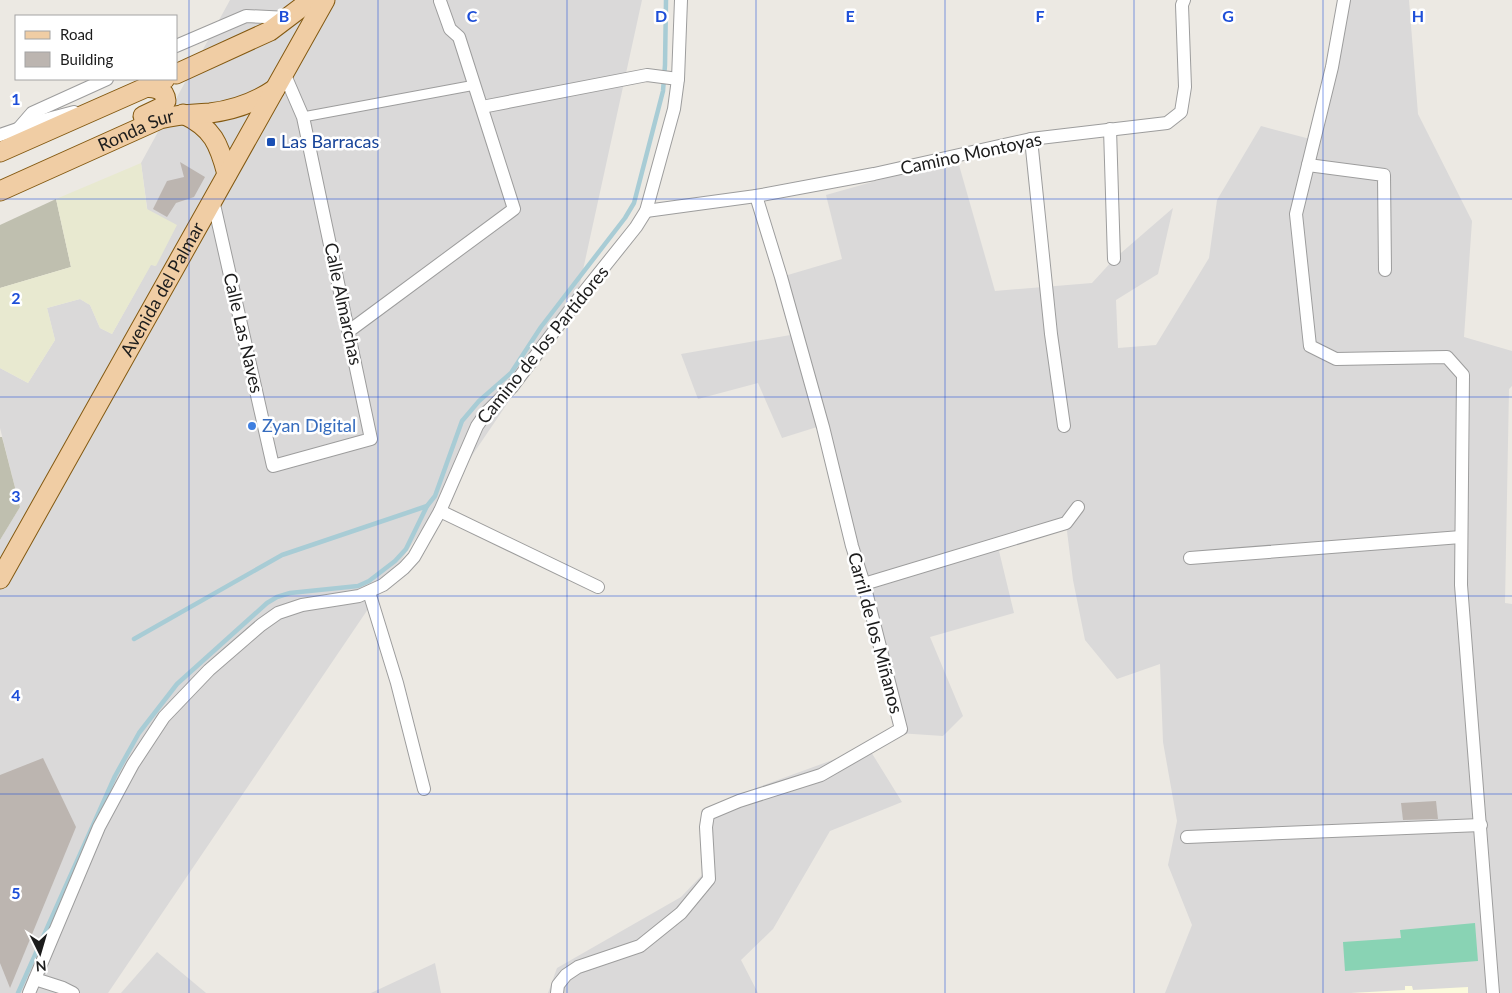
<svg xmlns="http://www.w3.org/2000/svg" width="1512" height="993" font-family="Lato,sans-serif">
<rect width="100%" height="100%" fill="#ece9e3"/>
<!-- residential -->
<g fill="#dad9d9">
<path d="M230 0H642L576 302 108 993H0V540L20 507 0 428V368L28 383 55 340 47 308 80 299 90 305 100 328 112 334 151 264 155 266 141 163Z"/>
<path d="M1344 0H1409L1418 114 1472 221 1464 337 1512 351V386L1509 389 1505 603 1512 604V993H1165L1192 925 1168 865 1177 821 1163 742 1160 664 1117 679 1085 640 1073 580 1066 523 999 551 1014 613 930 637 963 716 943 736 898 733 888 685 817 427 782 438 758 383 698 399 681 354 796 334 781 277 842 259 826 195 957 158 995 291 1092 283 1114 259 1173 208 1158 274 1116 300 1118 348 1156 345 1209 258 1217 200 1261 126 1314 140Z"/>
<path d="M868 747 902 802 830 831 773 929 741 960 758 993H548L557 968 681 897 702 875 703 816 737 795Z"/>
<path d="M157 952 206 993H121Z"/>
<path d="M435 963 441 993H371Z"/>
</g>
<!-- education -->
<path fill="#fbfadd" d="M1405 986H1412L1413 990 1468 987V993H1351L1405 990Z"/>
<!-- construction -->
<g fill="#bfbfaf">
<path d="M56 199 71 267 0 288V225Z"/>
<path d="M0 437H2L20 507 0 540Z"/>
</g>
<!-- farmland -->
<path fill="#e8e9d0" d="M141 163 147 209 177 225 156 266 151 265 112 334 100 328 90 305 80 299 47 308 55 340 28 383 0 368V288L71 267 56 199Z"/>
<!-- pitch -->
<path fill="#89d3b4" d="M1475 923 1478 961 1345 971 1343 942 1401 938 1400 930Z"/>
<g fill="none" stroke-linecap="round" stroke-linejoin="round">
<!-- stream -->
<g stroke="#a8ccd5" stroke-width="4.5">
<path d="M134 639 282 555 427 506"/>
<path d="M18 993 115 776 139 733 177 684 267 603 277 597 290 593 358 586 369 581 395 561 406 549 427 506 435 496 462 421 479 401 511 373 541 327 625 218 634 203 663 91 665 65 666 0"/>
</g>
</g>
<!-- building -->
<g fill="#bcb5b0">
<path d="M180 162 205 177 194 197 176 203 167 217 153 209 167 181 184 177Z"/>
<path d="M43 758 76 827 10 988 0 963V775Z"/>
<path d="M1436 801 1438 819 1403 820 1401 803Z"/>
</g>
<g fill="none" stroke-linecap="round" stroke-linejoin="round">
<defs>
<path id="pedestrian" d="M303 117 475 85"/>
<g id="minor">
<path d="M1344 0 1332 67 1296 214 1310 346 1336 359 1447 357 1463 375 1461 585 1493 993"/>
<path d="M176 46 246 16 289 18"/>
<path d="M482 107 647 75 678 79"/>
<path d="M19 128 32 113 107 79"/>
<path d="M1110 129 1114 259"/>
<path d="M0 135 44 120 74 112"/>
<path d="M1031 139 1051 334 1064 426"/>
<path d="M1308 165 1384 175 1385 270"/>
<path d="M213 200 273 466 371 439 303 117 284 73"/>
<path d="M646 211 756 196 874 174 1031 139 1167 123 1181 112 1185 87 1182 5 1184 0"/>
<path d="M349 331 514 209 459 37 450 29 440 1"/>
<path d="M440 511 598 587"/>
<path d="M1190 558 1461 537"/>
<path d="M864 584 1066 523 1078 507"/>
<path d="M369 592 397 683 424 789"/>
<path d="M1187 837 1481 825"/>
<path d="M35 979 63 988 73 993"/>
<path d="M29 993 99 827 133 764 164 717 209 670 261 625 278 613 302 605 359 596 383 585 404 568 414 557 440 511 477 426 486 413 512 387 576 302 636 227 646 211 674 109 678 79 681 0"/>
<path d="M557 993 558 985 566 975 578 967 640 946 681 913 709 879 706 827 708 814 739 801 821 775 901 729 864 584 852 546 823 427 781 277 756 196"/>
</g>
<g id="primary">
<path d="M176 74 270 31 311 0"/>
<path d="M183 114C213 128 219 144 227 174"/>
<path d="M143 116 162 107 166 101C165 89 156 88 146 87"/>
<path d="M0 152 165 79"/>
<path id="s1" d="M0 191 160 119C177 114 193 114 210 113 234 110 256 102 275 89"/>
<path id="s2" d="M0 579 325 0"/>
</g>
</defs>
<!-- pedestrian casing -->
<use href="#pedestrian" stroke="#9d9d9d" stroke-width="11"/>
<!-- minor casing -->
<use href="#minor" stroke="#9d9d9d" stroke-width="14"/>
<!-- primary casing -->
<use href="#primary" stroke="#835911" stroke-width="21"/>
<!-- pedestrian -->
<use href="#pedestrian" stroke="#fff" stroke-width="9"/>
<!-- minor -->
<use href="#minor" stroke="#fff" stroke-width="12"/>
<!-- primary -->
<use href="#primary" stroke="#f0cda4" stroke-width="19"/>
</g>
<!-- grid -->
<path fill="none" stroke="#1d4ed8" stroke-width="1" stroke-opacity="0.55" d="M189 0V993M378 0V993M567 0V993M756 0V993M945 0V993M1134 0V993M1323 0V993M0 199H1512M0 397H1512M0 596H1512M0 794H1512"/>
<!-- markers -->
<rect fill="#1a4fb4" stroke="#fff" stroke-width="2" x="266" y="137" width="10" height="10" rx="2.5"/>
<circle fill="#3f7fe0" stroke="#fff" stroke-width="2" cx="252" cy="426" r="5"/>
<g text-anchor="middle" stroke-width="5" stroke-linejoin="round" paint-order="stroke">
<!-- street labels -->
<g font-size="18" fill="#1c1c1c" stroke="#fff">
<text dy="6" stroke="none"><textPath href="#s1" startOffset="149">Ronda Sur</textPath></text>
<text transform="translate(971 154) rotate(-12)" y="6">Camino Montoyas</text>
<text dy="6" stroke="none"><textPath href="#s2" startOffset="332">Avenida del Palmar</textPath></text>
<text transform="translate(343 304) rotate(78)" y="6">Calle Almarchas</text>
<text transform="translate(243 333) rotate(77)" y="6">Calle Las Naves</text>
<text transform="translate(543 345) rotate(-51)" y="6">Camino de los Partidores</text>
<text transform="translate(875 633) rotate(75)" y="6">Carril de los Miñanos</text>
</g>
<!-- transit labels -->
<g font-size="18" fill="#164399" stroke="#fff" text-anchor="start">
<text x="281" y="148">Las Barracas</text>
</g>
<!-- shop labels -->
<g font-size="18" fill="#366cbe" stroke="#fff" text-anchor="start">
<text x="262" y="432">Zyan Digital</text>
</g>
</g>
<g font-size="16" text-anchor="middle" font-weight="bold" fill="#1d4ed8" stroke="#fff" stroke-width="5" stroke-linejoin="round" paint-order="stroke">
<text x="284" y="22">B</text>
<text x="472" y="22">C</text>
<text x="661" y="22">D</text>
<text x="850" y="22">E</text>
<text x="1040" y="22">F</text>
<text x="1228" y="22">G</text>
<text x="1418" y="22">H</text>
<text x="16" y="105">1</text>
<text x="16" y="304">2</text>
<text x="16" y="502">3</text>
<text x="16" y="701">4</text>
<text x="16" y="899">5</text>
</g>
<!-- legend -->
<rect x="15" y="15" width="162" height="65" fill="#ffffff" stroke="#a4a4a4"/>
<rect x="25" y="31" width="25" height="8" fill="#f0cda4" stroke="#a4a4a4"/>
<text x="60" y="40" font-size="15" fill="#1c1c1c">Road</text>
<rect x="25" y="52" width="25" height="15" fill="#bcb5b0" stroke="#a4a4a4"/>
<text x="60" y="65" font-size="15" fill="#1c1c1c">Building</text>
<!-- north arrow -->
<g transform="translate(40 953) rotate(175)" stroke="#ffffff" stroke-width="4" paint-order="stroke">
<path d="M0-4L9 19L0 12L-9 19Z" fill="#1c1c1c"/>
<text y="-8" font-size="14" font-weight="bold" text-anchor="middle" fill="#1c1c1c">N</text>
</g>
</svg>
